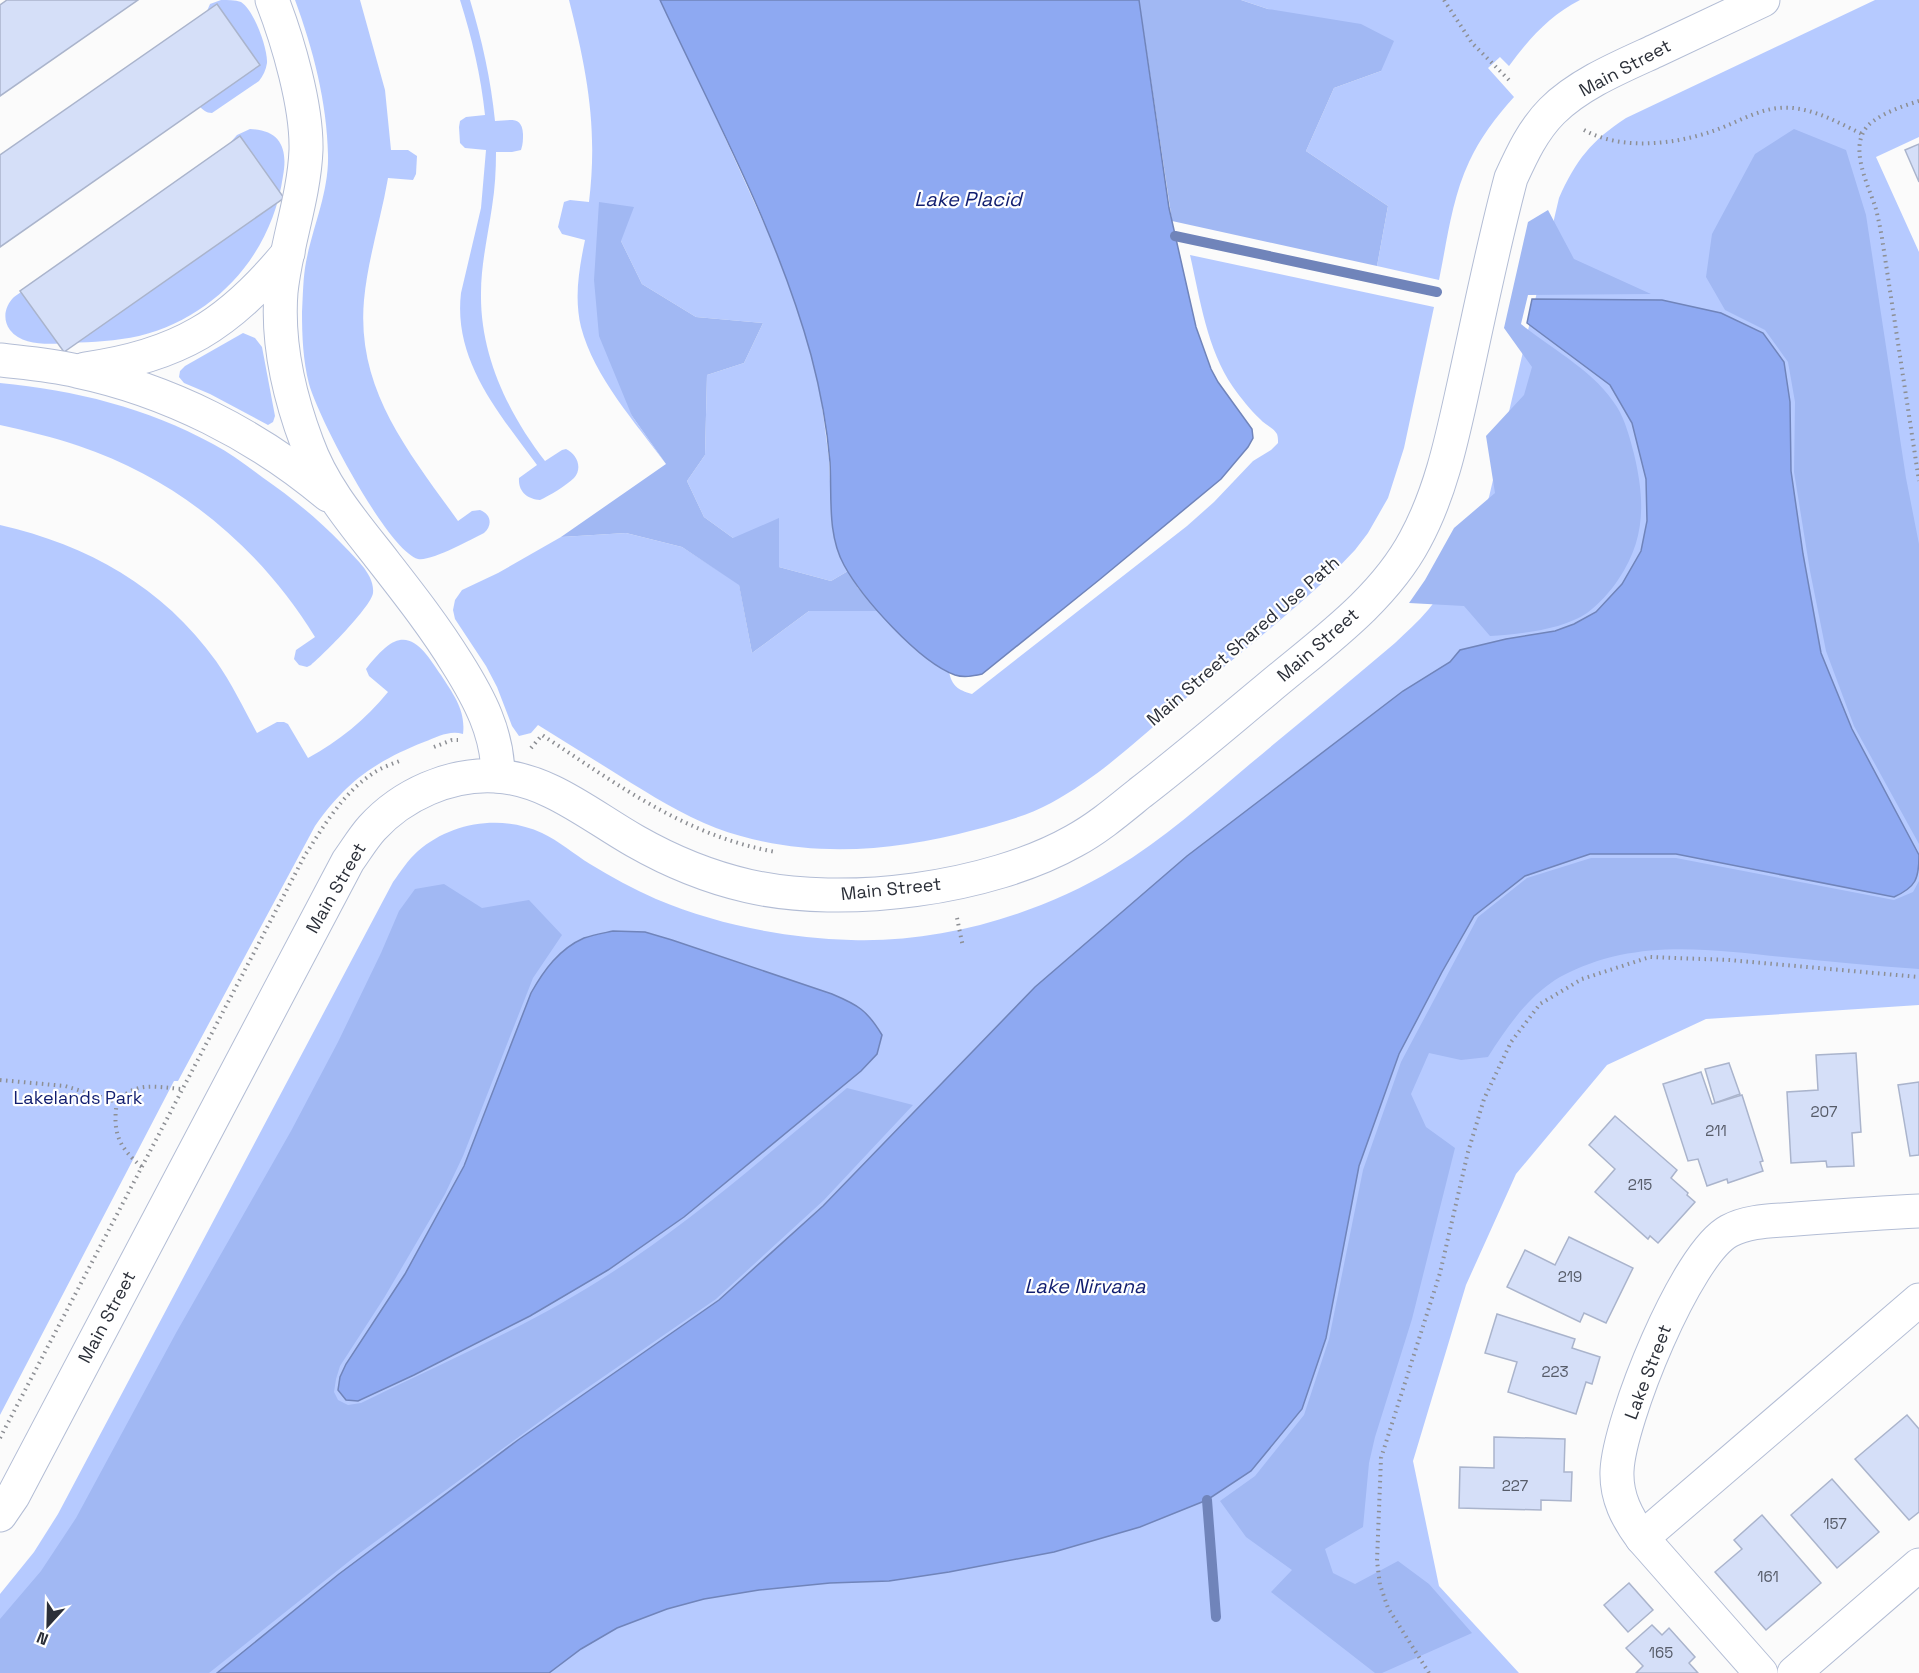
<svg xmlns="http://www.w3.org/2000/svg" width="1919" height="1673" font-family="'Space Grotesk',sans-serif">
<rect width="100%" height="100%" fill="#fbfbfb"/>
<!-- green -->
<g fill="#b6caff">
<path d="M221 0C228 0 235 0 241 2 254 10 268 49 267 63 266 70 263 76 259 81L212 113C201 113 195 99 189 91L207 11 210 4Z"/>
<path d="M295 0H360L385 90 391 150H408L417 156 416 174 413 180 388 178C381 219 368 258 364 300 356 390 409 452 458 521L472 511 480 510C491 514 493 525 484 533 472 539 430 562 418 559 387 550 318 417 309 384 303 360 302 336 302 312 303 295 303 278 306 262 313 226 329 192 328 155 327 102 313 49 295 0Z"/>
<path d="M460 0H470C482 40 491 80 495 121 509 121 522 115 523 134 523 140 523 144 521 150L512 152H496C496 170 495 188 492 207 488 235 481 264 481 293 480 355 508 413 545 461L562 450 566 449C577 454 583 468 574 478 567 485 549 496 540 500 528 499 518 492 519 478L537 465C499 413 453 361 461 293L481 208 486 150 465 148 460 143 459 127 460 121 466 117 485 115C481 76 472 38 460 0Z"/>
<path d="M569 0H660L693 67 770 237 800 314 819 383 829 459 832 525 835 542 848 571 831 581 779 567 733 538 704 517 687 481 705 455 707 375 744 363 763 323 696 317 642 284 621 241 599 202 632 416 666 464C636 423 594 377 581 327 574 298 579 269 585 240L562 234 558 227 564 202 570 200 589 202C598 128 587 71 569 0Z"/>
<path d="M1241 0H1580C1550 15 1528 40 1509 66L1500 57 1488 68 1514 97C1496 117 1480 138 1469 162 1452 198 1447 241 1439 280L1377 266 1388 206 1306 151 1334 88 1381 71 1268 9Z"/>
<path d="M1875 0H1919V137L1876 157 1919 252V1005L1706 1019 1607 1065 1516 1174 1466 1285 1413 1461 1439 1586 1519 1673H0V1594L34 1552 58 1514 393 882C401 871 408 860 418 851 451 822 502 814 542 833 559 841 574 854 590 864 611 877 634 889 656 899 718 925 785 938 851 940 940 943 1038 915 1114 869 1163 840 1206 801 1250 764 1298 724 1347 684 1395 643 1406 632 1418 622 1428 610 1456 577 1474 538 1489 497L1559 198C1576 160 1591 141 1626 118Z"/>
<path d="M250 129C281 130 288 149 283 176 272 254 216 317 139 336 116 341 93 342 70 343 52 344 23 347 10 330 2 319 5 306 14 297L229 144 237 135Z"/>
<path d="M1190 255 1434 307 1404 448 1388 498 1368 533 1355 550 1332 574C1285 618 1234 658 1185 699 1143 735 1101 776 1051 803 1027 816 1000 823 974 830 889 853 800 859 716 828 682 815 651 795 620 776 593 759 565 742 538 725L531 733 519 736 512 726 497 687 486 666 455 619 453 610 455 600 462 590 498 573 561 537 626 533 682 547 739 584 752 653 809 611H879C899 634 922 659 949 672 952 686 958 690 972 694L1187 526 1214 502 1253 461 1271 450 1278 443C1278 440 1278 437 1277 434 1273 427 1265 425 1260 419 1250 410 1241 398 1233 387 1207 349 1200 299 1190 255Z"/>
<path d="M243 333 255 338 262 347 275 416 273 422 268 425 210 394 184 383 179 377 180 371 185 366Z"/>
<path d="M0 383C75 390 147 408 213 444 230 453 246 465 262 477 291 497 318 519 342 544 354 557 375 574 373 593 371 607 324 654 311 665L307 667 299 665 294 659 296 650 315 637C260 548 180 480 79 446 53 437 27 431 0 425Z"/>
<path d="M0 525C88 545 163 587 216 661 232 684 244 709 257 733L277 722H284L288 724 308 758C339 741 365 720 388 692L369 676 366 669C371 662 378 654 385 648 411 625 427 655 441 675 453 694 466 710 463 734 449 730 438 737 424 742 374 762 346 782 315 826L178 1081H174L0 1415Z"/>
</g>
<!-- forest -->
<g fill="#a1b8f3">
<path d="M1139 0H1241L1268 9 1361 24 1394 41 1381 71 1334 88 1306 151 1388 206 1377 266 1172 221Z"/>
<path d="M1794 129 1846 150 1866 215 1906 478 1919 544V844L1854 726 1826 651 1810 571 1794 472 1795 402 1788 362 1765 330 1725 310 1706 277 1712 234 1755 154Z"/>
<path d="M599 202 634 207 621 241 642 284 696 317 763 323 744 363 707 375 705 455 687 481 704 517 733 538 779 518V567L831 581 848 571 858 588 879 611H809L752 653 739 585 682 547 626 533 561 537 666 464 632 416 599 336 594 280Z"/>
<path d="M1548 210 1574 259 1651 294 1528 295 1521 324C1552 349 1596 372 1617 407 1625 420 1630 438 1634 454 1645 500 1646 539 1618 580 1610 592 1599 604 1587 613 1562 630 1520 634 1490 636L1464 606 1409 603 1425 580 1454 528 1495 493 1486 436 1524 395 1532 367 1504 328 1528 222Z"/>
<path d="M1591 858H1676L1894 900 1913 892 1919 881V969C1874 966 1828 961 1783 957 1706 949 1632 938 1560 977 1529 995 1507 1027 1488 1057L1461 1060 1429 1053 1411 1094 1426 1127 1455 1148 1412 1319 1375 1437 1369 1463 1363 1527 1325 1549 1333 1573 1355 1584 1398 1561 1429 1584 1472 1633 1382 1673H1375L1271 1592 1292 1570 1246 1537 1220 1501 1255 1476 1304 1415 1329 1339 1363 1170 1401 1062 1478 917 1527 878Z"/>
<path d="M444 884 482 908 529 900 562 935 533 978 463 1156 445 1194 384 1298 340 1366 336 1379 334 1392 338 1400 348 1405 361 1403C445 1362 533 1324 611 1273 695 1219 770 1152 847 1088L913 1105 824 1200 716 1299 561 1406 357 1555 209 1673H0V1619L41 1571 76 1518 176 1333 291 1131 338 1042 381 953 399 911 415 889Z"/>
</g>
<!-- water -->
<g fill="#8ea9f2" stroke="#7084ba" stroke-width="1.5">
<path d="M660 0H1139L1169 208 1196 327 1211 369 1218 382 1252 429 1253 438 1248 447 1221 479 1099 580 982 674C973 676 964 678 955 675 919 662 862 598 844 565 827 534 832 496 830 462 827 426 820 389 811 355 777 231 714 116 660 0Z"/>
<path d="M1532 299 1662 300 1721 313 1763 333 1784 362 1790 402 1791 471 1803 554 1821 653 1852 729 1919 855C1919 879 1916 887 1894 897L1676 854H1590L1525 876 1474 916 1442 972 1399 1054 1359 1166 1326 1338 1302 1409 1251 1471 1207 1500 1140 1527 1054 1552 949 1572 889 1581 830 1583 759 1590 704 1599 667 1609 617 1628 581 1649 549 1673H217L339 1574 518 1440 719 1300 823 1206 1035 987 1187 856 1403 691 1450 662 1460 650 1506 639 1555 631 1574 624 1596 612 1622 584 1641 551 1647 521 1646 479 1632 423 1610 385 1527 323Z"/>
<path d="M613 931 645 932 672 940 832 994C858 1005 867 1010 882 1035L877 1054 861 1071 684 1217 608 1270 530 1316 414 1375 358 1401 346 1400 338 1390 340 1377 346 1364 405 1274 464 1166 531 993C544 970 559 949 584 938 593 935 604 933 613 931Z"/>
</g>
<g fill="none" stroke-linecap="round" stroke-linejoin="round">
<!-- stream -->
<g stroke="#7084ba" stroke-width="10">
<path d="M1175 236 1437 292"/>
<path d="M1207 1500 1216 1617"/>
</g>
</g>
<!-- building -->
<g fill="#d5dff8" stroke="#aab4cc" stroke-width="1.5">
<path d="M7 0H138L0 96V5Z"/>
<path d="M217 4 260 65 0 247V155Z"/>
<path d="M240 136 284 198 64 352 20 291Z"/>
<path d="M1919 144V182L1905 150Z"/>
<path d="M1856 1053 1861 1132 1852 1133 1854 1166 1827 1167 1826 1161 1791 1163 1787 1092 1818 1090 1816 1055Z"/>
<path d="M1729 1063 1740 1094 1715 1103 1705 1069Z"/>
<path d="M1701 1072 1712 1104 1742 1095 1763 1161 1760 1162 1763 1171 1728 1183 1727 1179 1707 1186 1698 1159 1688 1161 1663 1084Z"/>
<path d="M1919 1082V1155L1910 1156 1898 1085Z"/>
<path d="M1615 1116 1677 1170 1671 1178 1688 1193 1687 1195 1695 1202 1658 1243 1650 1236 1648 1239 1595 1192 1615 1169 1589 1145Z"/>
<path d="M1569 1237 1633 1268 1606 1323 1584 1313 1580 1322 1507 1287 1525 1250 1555 1265Z"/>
<path d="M1497 1314 1575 1339 1572 1348 1600 1357 1592 1384 1586 1382 1576 1414 1508 1392 1517 1362 1485 1353Z"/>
<path d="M1907 1415 1919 1429V1512L1909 1520 1855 1459Z"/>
<path d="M1494 1437 1565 1439 1564 1472H1572L1571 1501 1541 1500V1510L1459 1508 1460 1467 1494 1468Z"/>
<path d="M1832 1479 1879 1532 1837 1568 1791 1515Z"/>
<path d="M1762 1515 1821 1583 1766 1630 1715 1572 1742 1549 1734 1540Z"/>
<path d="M1629 1583 1653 1610 1628 1632 1604 1605Z"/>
<path d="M1652 1625 1662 1635 1669 1628 1695 1657 1689 1663 1698 1673H1636L1643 1666 1626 1648Z"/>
</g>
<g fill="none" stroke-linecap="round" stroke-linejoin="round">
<defs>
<g id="minor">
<path d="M272 0C288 41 307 106 306 150 304 198 286 244 281 292 277 343 289 395 307 443 322 485 350 519 377 553 405 589 433 624 457 663 479 698 498 733 498 776"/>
<path d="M0 360C26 363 52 365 77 371 168 390 257 435 328 495"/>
<path d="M85 369C178 356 229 325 288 253"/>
<path d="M0 1515 13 1496 348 861C356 850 363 838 372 828 402 795 450 773 496 776 548 779 591 816 635 841 670 861 709 877 748 886 844 908 989 889 1074 841 1098 828 1119 810 1140 793 1183 760 1225 724 1266 690 1319 645 1382 602 1415 540 1440 494 1451 443 1462 393 1478 321 1492 249 1511 178 1522 154 1533 130 1552 111 1579 84 1620 67 1655 51 1691 34 1727 17 1763 0"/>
<path d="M1642 1538 1919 1300"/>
<path d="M1761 1673 1642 1538C1627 1518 1616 1497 1617 1471 1619 1421 1686 1254 1729 1231 1749 1220 1774 1221 1796 1219 1837 1216 1878 1213 1919 1211"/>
<path d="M1794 1673 1919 1565"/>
</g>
</defs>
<!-- minor casing -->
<use href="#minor" stroke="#b3bdd5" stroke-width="35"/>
<!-- path -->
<g stroke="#8d8f94" stroke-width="4" stroke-dasharray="1.5 4.5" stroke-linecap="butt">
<path d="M1444 0 1472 43 1509 80"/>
<path d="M1919 101C1903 106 1885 112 1872 122 1846 142 1867 182 1875 206 1878 216 1880 227 1882 238L1919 481"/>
<path d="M1584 130C1620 150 1671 145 1710 132 1733 125 1755 110 1779 108 1808 105 1837 122 1862 134"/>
<path d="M434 747 452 740H458"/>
<path d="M531 748 542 735C617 784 685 836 776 852"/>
<path d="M957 918 963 947"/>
<path d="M0 1080 65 1086 117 1102C135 1081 156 1087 181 1089"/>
<path d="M117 1102C112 1132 119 1148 142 1167"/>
<path d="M0 1438 305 855C324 826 342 794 372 774 380 768 392 764 402 760"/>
<path d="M1429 1673 1388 1608 1380 1585 1377 1561 1381 1458 1440 1273 1468 1152 1484 1099 1511 1042 1540 1004 1582 979 1650 957 1729 960 1919 977"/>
</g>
<!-- minor -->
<use href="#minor" stroke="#fff" stroke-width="33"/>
</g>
<g text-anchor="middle" stroke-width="4.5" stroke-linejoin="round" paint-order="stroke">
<!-- number labels -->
<g font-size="15" fill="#565b68">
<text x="1824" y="1117">207</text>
<text x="1716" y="1136">211</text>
<text x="1640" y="1190">215</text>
<text x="1570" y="1282">219</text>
<text x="1555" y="1377">223</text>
<text x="1515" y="1491">227</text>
<text x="1835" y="1529">157</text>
<text x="1768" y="1582">161</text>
<text x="1661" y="1658">165</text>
</g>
<!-- street labels -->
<g font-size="18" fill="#2b2f38" stroke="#fff">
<text transform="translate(1625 68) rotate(-28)" y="6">Main Street</text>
<text transform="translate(1243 641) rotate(-41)" y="6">Main Street Shared Use Path</text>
<text transform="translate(1318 645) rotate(-41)" y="6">Main Street</text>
<text transform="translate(336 888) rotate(-60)" y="6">Main Street</text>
<text transform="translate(891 889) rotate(-6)" y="6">Main Street</text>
<text transform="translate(107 1317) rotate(-62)" y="6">Main Street</text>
<text transform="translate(1648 1372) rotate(-69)" y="6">Lake Street</text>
</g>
<!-- park labels -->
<g font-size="18" fill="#111e70" stroke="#fff">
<text x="78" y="1104">Lakelands Park</text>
</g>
<!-- water labels -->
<g font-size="20" font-style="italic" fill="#111e70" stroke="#fff">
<text x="968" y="206">Lake Placid</text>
<text x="1085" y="1293">Lake Nirvana</text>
</g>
</g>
<!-- north arrow -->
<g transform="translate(48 1625) rotate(202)" stroke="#ffffff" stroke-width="4.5" paint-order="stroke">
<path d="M0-4.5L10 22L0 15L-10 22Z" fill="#2b2f38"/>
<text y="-9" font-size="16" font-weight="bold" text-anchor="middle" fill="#2b2f38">N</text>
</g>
</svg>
